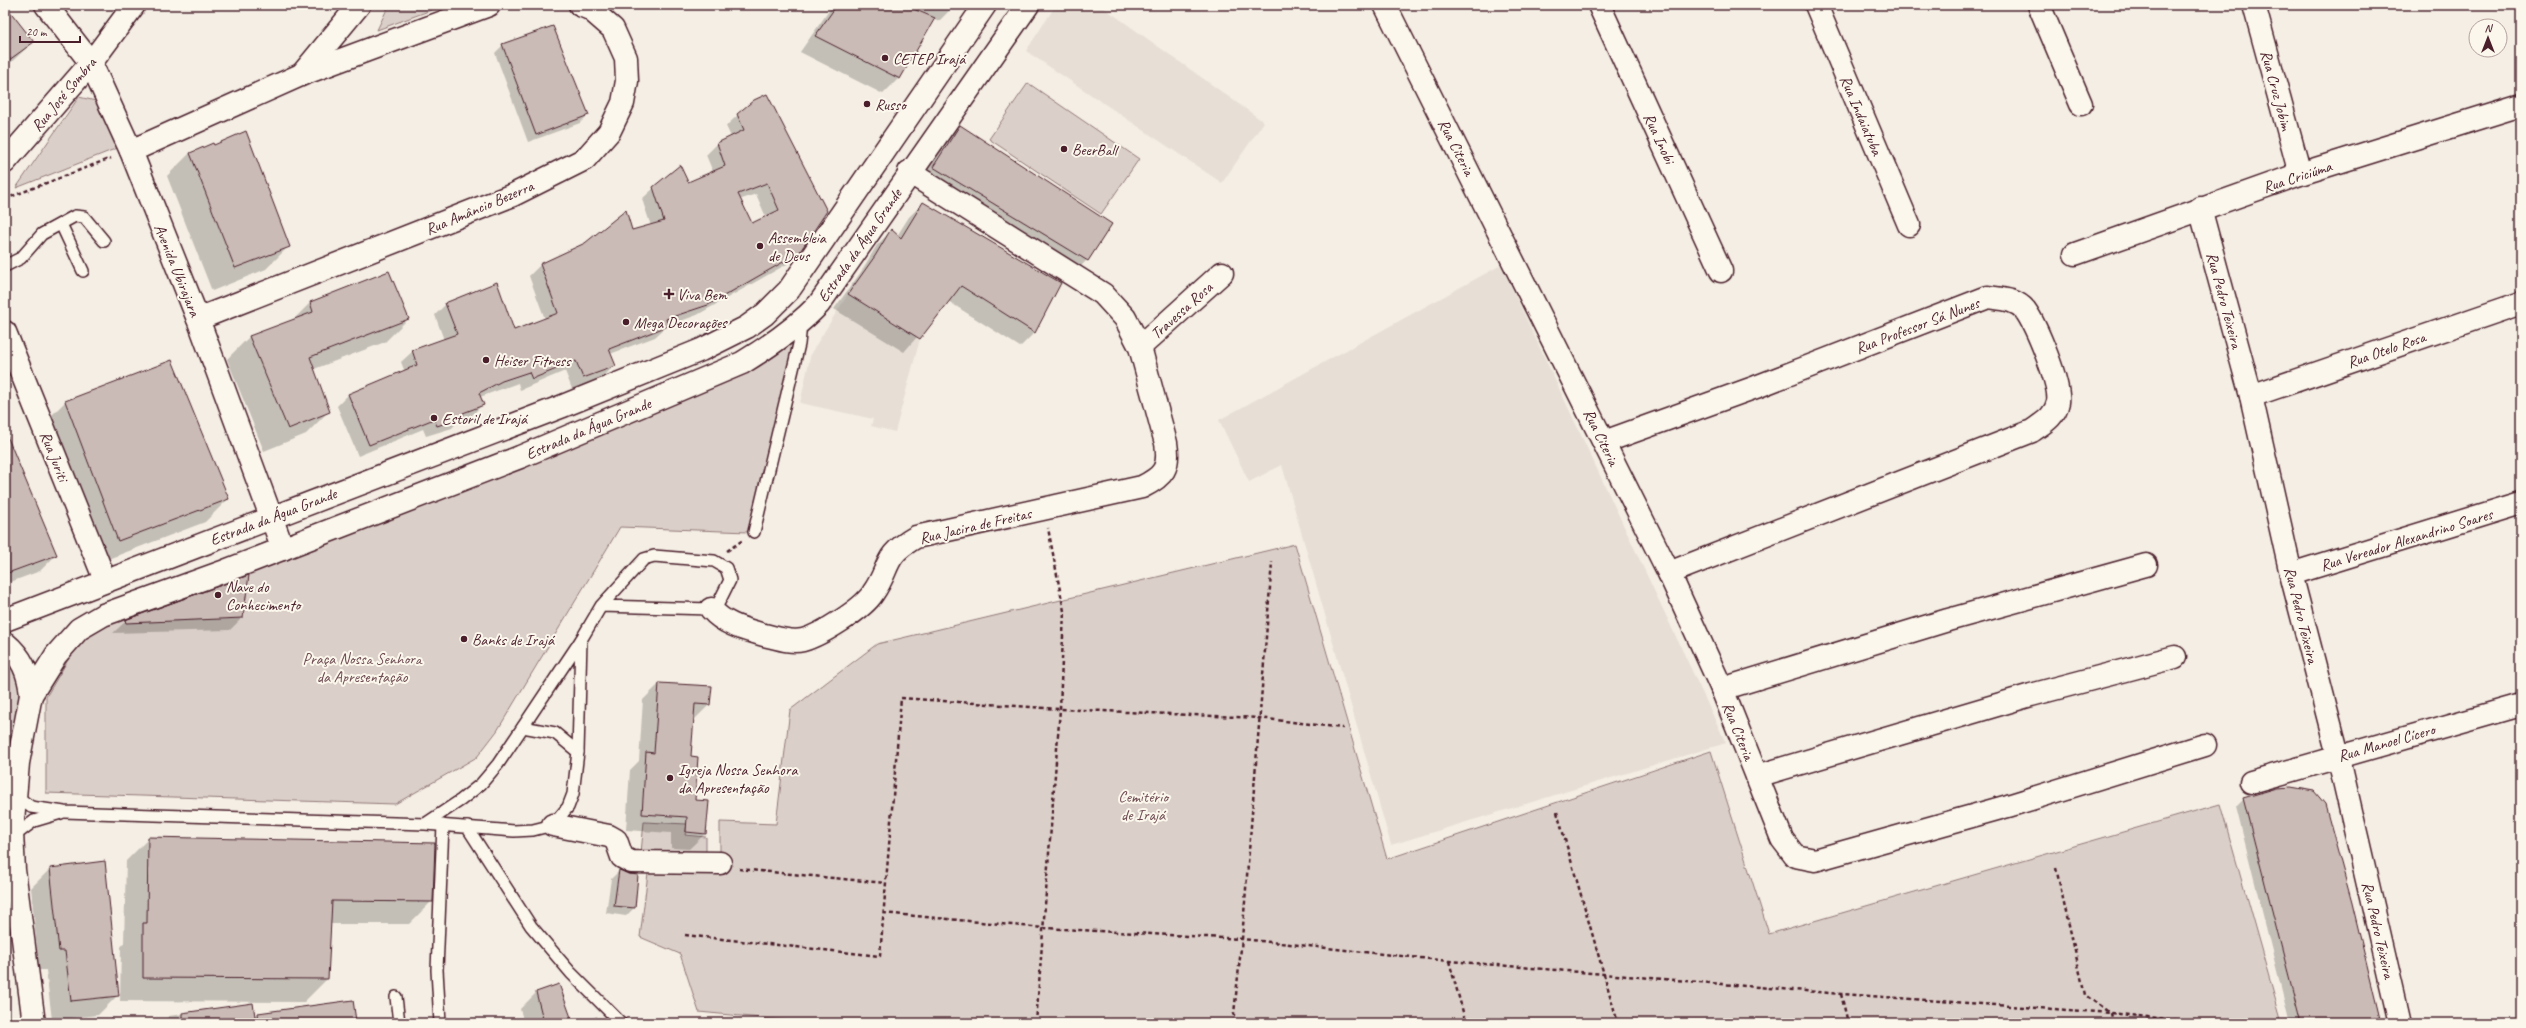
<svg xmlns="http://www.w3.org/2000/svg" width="2526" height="1028" font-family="Caveat,sans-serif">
<rect width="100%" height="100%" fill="#f4eee4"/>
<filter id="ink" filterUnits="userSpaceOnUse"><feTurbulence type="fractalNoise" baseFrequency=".025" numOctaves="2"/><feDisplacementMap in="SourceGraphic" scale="8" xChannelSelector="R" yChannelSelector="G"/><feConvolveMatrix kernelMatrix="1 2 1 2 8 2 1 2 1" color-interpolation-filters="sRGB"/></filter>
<g filter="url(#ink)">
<!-- built -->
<g fill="#e7dfd6">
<path d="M1056 5H1100L1264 122 1222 183 1026 51Z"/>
<path d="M1501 265 1726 743 1391 845 1282 465 1249 482 1219 420Z"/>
<path d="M848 294 900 328 902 326 920 339 895 432 871 426 873 419 800 403 811 353Z"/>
</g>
<!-- green -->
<g fill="#dbd0c9" stroke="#92787a">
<path d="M389 5H445L377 30Z"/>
<path d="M1028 83 1139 159 1101 214 989 139Z"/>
<path d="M79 97 104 103 120 147 16 188Z"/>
<path d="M798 331 748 532 620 527 497 731 477 757 395 804 46 793V697L87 628Z"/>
<path d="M1295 544 1387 859 1711 751 1769 934 2220 804 2282 1023H814L699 1012 680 954 640 937 649 865 720 863V822L776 824 790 710 877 644Z"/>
<path d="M5 651 25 686 5 795Z"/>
<path d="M644 822 687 824 685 835 706 837V858L641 853Z"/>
</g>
<!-- shadow -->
<g fill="#0003" fill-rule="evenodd">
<path d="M5 5 33 42 5 68Z"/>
<path d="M833 5H901L921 13 909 5H955L939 21 933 18 899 78 883 94 800 52Z"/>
<path d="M503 45 588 115 580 123 528 142 495 53Z"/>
<path d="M738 115 798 253 787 264 697 315 667 326 655 337 610 354 614 366 603 377 572 389 565 371 520 390 518 383 480 397 482 405 471 416 458 421 452 428 426 436 423 429 358 456 337 406 348 395 405 372 401 362 413 351 444 340 435 315 446 304 514 332 545 319 529 276 540 265 586 244 651 226 642 199 654 188 688 183 713 172 706 155 718 143 731 137 726 126ZM756 194 766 217 752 224 739 200Z"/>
<path d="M960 126 1087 260 1071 276 918 184 944 142Z"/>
<path d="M190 153 289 246 266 269 212 291 167 176Z"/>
<path d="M923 203 1060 283 1034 333 1020 347 948 301 904 352 834 309 861 272 877 245 891 231 897 236 909 217Z"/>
<path d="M389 272 408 319 385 342 314 369 329 411 306 434 264 451 227 359 250 336 293 320 310 303Z"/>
<path d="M65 402 228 499 205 522 95 564 42 425Z"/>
<path d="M5 448 56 555 40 571 5 584Z"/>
<path d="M242 618 230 630 113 633 126 621Z"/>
<path d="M659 684 709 705 693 721 690 757 694 801 706 833 689 849 671 848V833L626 830 630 770 639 761 643 700Z"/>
<path d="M2303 788 2313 792 2324 804 2381 1023H2290L2236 807 2244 799 2277 789Z"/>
<path d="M149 838 432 901 409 924H329L327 979 304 1002 120 1001 121 947 124 943 126 861Z"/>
<path d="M50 869 118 995 98 1015 52 1020 46 970H39L31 888Z"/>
<path d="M619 871 634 908 626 916 606 913 611 879Z"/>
<path d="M558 985 572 1023H524L520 1009 536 993Z"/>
<path d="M352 1001 356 1023H162L169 1016 253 1004 254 1015Z"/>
<path d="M597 1016 599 1023H581Z"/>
</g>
<!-- building -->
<g fill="#cabbb6" stroke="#4a1f2b" fill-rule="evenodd">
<path d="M5 5 34 42 5 63Z"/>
<path d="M837 5H904L935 18 900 79 815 36Z"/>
<path d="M553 26 589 115 536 135 502 44Z"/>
<path d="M767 94 827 211 799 253 708 305 666 319 668 326 609 349 616 366 583 378 576 361 532 379 529 372 502 381 479 393 484 405 463 413 464 417 437 426 434 419 369 445 348 394 417 365 412 350 457 334 445 303 497 282 514 330 558 313 540 264 585 243 626 210 632 230 664 221 653 187 680 165 688 182 725 166 717 143 744 130 737 114 754 100ZM767 183 779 210 752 223 738 194Z"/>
<path d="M960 125 1112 224 1088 261 933 167Z"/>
<path d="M246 131 290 247 235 268 190 153 213 143 214 145Z"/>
<path d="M923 202 1061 283 1035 333 961 286 920 339 848 294 875 256 891 229 901 238Z"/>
<path d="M389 271 409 319 310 357 330 412 288 429 249 336 313 312 310 302Z"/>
<path d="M172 360 229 499 118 541 65 401Z"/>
<path d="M5 431 57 555 5 574Z"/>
<path d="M249 575 243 618 126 623 125 620Z"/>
<path d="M659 683 712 686 710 705 695 704 691 756 698 757 695 800 709 801 706 834 686 832 687 817 642 814 646 752 654 753Z"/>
<path d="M2291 787 2314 791 2325 804 2352 903 2381 1023H2301L2243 798 2277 788Z"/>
<path d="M148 837 435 843 433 902 332 901 328 979 143 978V923H147Z"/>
<path d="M105 861 119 996 71 1001 65 951H59L50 868Z"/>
<path d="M619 870 630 874 638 875 635 908 614 906Z"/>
<path d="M559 984 573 1023H544L536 992Z"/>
<path d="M353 1000 356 1021 259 1023 258 1013Z"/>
<path d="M253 1003 256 1023H182V1013Z"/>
</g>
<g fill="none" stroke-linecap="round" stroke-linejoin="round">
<defs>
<g id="lane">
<path d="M61 224 83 271"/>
<path d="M5 266 21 258 42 234 75 216 84 217 104 241"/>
<path d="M754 532 799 344 801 324"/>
<path d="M581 640 601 606 644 559 654 556 714 561 726 568 730 580 718 604 711 609 601 606"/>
<path d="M523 727 555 733 578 752"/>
<path d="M15 795 31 807 64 812 425 824 514 831 533 830 553 825 568 807 573 794 578 752 581 640 498 764 481 784 461 800 425 824"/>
<path d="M467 827 531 926 571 973 621 1023"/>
<path d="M13 837 34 821 61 813"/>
<path d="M396 997 399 1023"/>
<path d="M440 1023 437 970 443 825"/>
</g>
<g id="street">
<path d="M1385 5 1669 573 1722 689 1782 839 1795 856 1815 860 2008 806 2205 745"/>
<path d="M1599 5 1721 271"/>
<path d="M1816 5 1909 225"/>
<path d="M2039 5 2081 104"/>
<path d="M2254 5 2300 174"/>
<path d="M303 73 359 5"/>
<path d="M131 151 303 74 489 5"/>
<path d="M5 162 91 63 134 5"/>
<path d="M2200 208 2251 396 2291 574 2338 755 2400 1023"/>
<path d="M2075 254 2300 174 2521 105"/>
<path d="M198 319 513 195 585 159 609 132 623 103 627 81 626 58 613 29 590 9 580 5"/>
<path d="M5 332 105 580"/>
<path d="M1140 347 1222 273"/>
<path d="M2251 396 2521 303"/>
<path d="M1604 442 1756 387 1988 297C2001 299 2016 299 2025 310 2036 325 2061 385 2058 402 2055 417 2043 423 2032 431L1669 573"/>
<path d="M2291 574 2521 503"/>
<path d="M711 609C725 625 744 629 764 635 777 638 790 643 803 640 821 635 863 609 873 593 892 566 881 557 916 537L1142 487C1164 476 1170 468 1166 443L1140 347 1125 318 1103 294 909 172"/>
<path d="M1722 689 1948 620 2146 565"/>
<path d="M1757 776 2031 695 2175 657"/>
<path d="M2251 782 2521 705"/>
<path d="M553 825 609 836 616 840 622 857 631 862 720 863"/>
</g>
<path id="secondary" d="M46 5 91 63 131 151 198 319 283 549"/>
<g id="primary">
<path d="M5 620 563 406 701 350 747 327 765 314 789 290 985 5"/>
<path d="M5 643C22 657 29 673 31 695"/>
<path d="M34 1023 14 870 12 833 18 763 31 695 56 655 79 629 103 615 225 571 520 457 742 363C770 346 796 328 819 304L1028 5"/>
</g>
</defs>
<!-- lane casing -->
<use href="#lane" stroke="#4a1f2b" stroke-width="14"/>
<!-- street casing -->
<use href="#street" stroke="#4a1f2b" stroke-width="25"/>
<!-- secondary casing -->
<use href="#secondary" stroke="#4a1f2b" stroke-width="25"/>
<!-- primary casing -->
<use href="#primary" stroke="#4a1f2b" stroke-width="25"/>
<!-- path -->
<g stroke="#4a1f2b" stroke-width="2.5" stroke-dasharray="4 3" stroke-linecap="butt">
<path d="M5 199 111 158"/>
<path d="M727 551 743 540"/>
<path d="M1557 812 1618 1023"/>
<path d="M2056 868 2085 995 2110 1013 2112 1023"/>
<path d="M739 869 885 883"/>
<path d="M883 913 1044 928 1242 939 1449 961 1841 994 2110 1013 2205 1023"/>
<path d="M685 935 880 956 901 698 1060 709 1259 718 1343 728"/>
<path d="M1449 961 1466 1023"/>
<path d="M1841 994 1848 1023"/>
<path d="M1036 1023 1060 709 1064 611 1048 528"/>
<path d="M1233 1023 1242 939 1272 562"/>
</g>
<!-- lane -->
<use href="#lane" stroke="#fbf7ec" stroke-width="11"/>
<!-- street -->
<use href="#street" stroke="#fbf7ec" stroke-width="22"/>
<!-- secondary -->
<use href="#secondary" stroke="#fbf7ec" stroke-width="22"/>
<!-- primary -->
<use href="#primary" stroke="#fbf7ec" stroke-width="22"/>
</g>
</g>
<!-- markers -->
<g fill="#4a1f2b" stroke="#fbf7ec" stroke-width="1.5">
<circle cx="885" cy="58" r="4"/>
<circle cx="867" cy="104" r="4"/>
<circle cx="1064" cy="149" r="4"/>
<circle cx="760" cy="246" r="4"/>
<path d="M667 288h4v4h4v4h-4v4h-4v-4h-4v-4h4z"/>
<circle cx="626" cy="322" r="4"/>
<circle cx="486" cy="360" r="4"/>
<circle cx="434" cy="418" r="4"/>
<circle cx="218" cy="595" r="4"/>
<circle cx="464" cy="639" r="4"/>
<circle cx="670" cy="778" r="4"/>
</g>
<g text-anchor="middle" stroke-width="4" stroke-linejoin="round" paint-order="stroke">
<!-- poi labels -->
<g font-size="16" fill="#4a1f2b" stroke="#fbf7ec" text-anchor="start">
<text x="893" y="64">CETEP Irajá</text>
<text x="875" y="110">Russo</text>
<text x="1072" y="155">BeerBall</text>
<text x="768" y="243">Assembleia<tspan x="768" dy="18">de Deus</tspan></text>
<text x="677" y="300">Viva Bem</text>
<text x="634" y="328">Mega Decorações</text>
<text x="494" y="366">Heiser Fitness</text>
<text x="442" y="424">Estoril de Irajá</text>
<text x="226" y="592">Nave do<tspan x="226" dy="18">Conhecimento</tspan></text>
<text x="472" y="645">Banks de Irajá</text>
<text x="678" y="775">Igreja Nossa Senhora<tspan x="678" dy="18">da Apresentação</tspan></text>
</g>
<!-- street labels -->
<g font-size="16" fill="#4a1f2b" stroke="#fbf7ec">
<text transform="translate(2277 90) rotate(75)" y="6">Rua Cruz Jobim</text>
<text transform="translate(63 94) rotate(-50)" y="6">Rua José Sombra</text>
<text transform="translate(1862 115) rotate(67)" y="6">Rua Indaiatuba</text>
<text transform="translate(1660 138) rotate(65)" y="6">Rua Inobi</text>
<text transform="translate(1457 147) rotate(63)" y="6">Rua Citeria</text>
<text transform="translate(2297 176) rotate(-18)" y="6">Rua Criciúma</text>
<text transform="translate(479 207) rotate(-23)" y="6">Rua Amâncio Bezerra</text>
<text transform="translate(859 245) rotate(-55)" y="6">Estrada da Água Grande</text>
<text transform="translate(178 270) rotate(68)" y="6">Avenida Ubirajara</text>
<text transform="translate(2225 300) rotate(75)" y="6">Rua Pedro Teixeira</text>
<text transform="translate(1181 310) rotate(-42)" y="6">Travessa Rosa</text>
<text transform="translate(1917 325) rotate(-21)" y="6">Rua Professor Sá Nunes</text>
<text transform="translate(2386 349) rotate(-19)" y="6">Rua Otelo Rosa</text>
<text transform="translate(588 428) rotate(-23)" y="6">Estrada da Água Grande</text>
<text transform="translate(1602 437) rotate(64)" y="6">Rua Citeria</text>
<text transform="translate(55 456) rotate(68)" y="6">Rua Juriti</text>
<text transform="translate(273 516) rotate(-21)" y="6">Estrada da Água Grande</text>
<text transform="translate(975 525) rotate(-13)" y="6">Rua Jacira de Freitas</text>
<text transform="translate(2406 539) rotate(-17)" y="6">Rua Vereador Alexandrino Soares</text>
<text transform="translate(2302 615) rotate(76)" y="6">Rua Pedro Teixeira</text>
<text transform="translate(1739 731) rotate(68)" y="6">Rua Citeria</text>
<text transform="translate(2386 742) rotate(-16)" y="6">Rua Manoel Cícero</text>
<text transform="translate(2379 930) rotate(77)" y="6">Rua Pedro Teixeira</text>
</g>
<!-- park labels -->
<g font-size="16" fill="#6e4b52" stroke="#fbf7ec">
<text x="362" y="664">Praça Nossa Senhora<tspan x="362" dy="18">da Apresentação</tspan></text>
<text x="1143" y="802">Cemitério<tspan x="1143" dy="18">de Irajá</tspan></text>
</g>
</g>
<!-- margin -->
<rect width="2526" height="1028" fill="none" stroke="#fbf7ec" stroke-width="20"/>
<rect x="10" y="10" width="2506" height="1008" fill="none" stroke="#4a1f2b" stroke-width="1.5" filter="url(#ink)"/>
<!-- north arrow -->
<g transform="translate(2488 38)"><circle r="19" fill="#fbf7ec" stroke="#b4a19f"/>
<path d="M0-3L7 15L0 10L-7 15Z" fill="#4a1f2b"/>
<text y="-6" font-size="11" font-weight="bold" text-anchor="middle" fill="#4a1f2b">N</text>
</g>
<!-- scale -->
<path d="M20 36v6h60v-6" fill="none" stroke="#4a1f2b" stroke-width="2"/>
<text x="26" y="36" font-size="12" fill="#4a1f2b" stroke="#fbf7ec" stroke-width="3" paint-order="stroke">20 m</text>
</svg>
